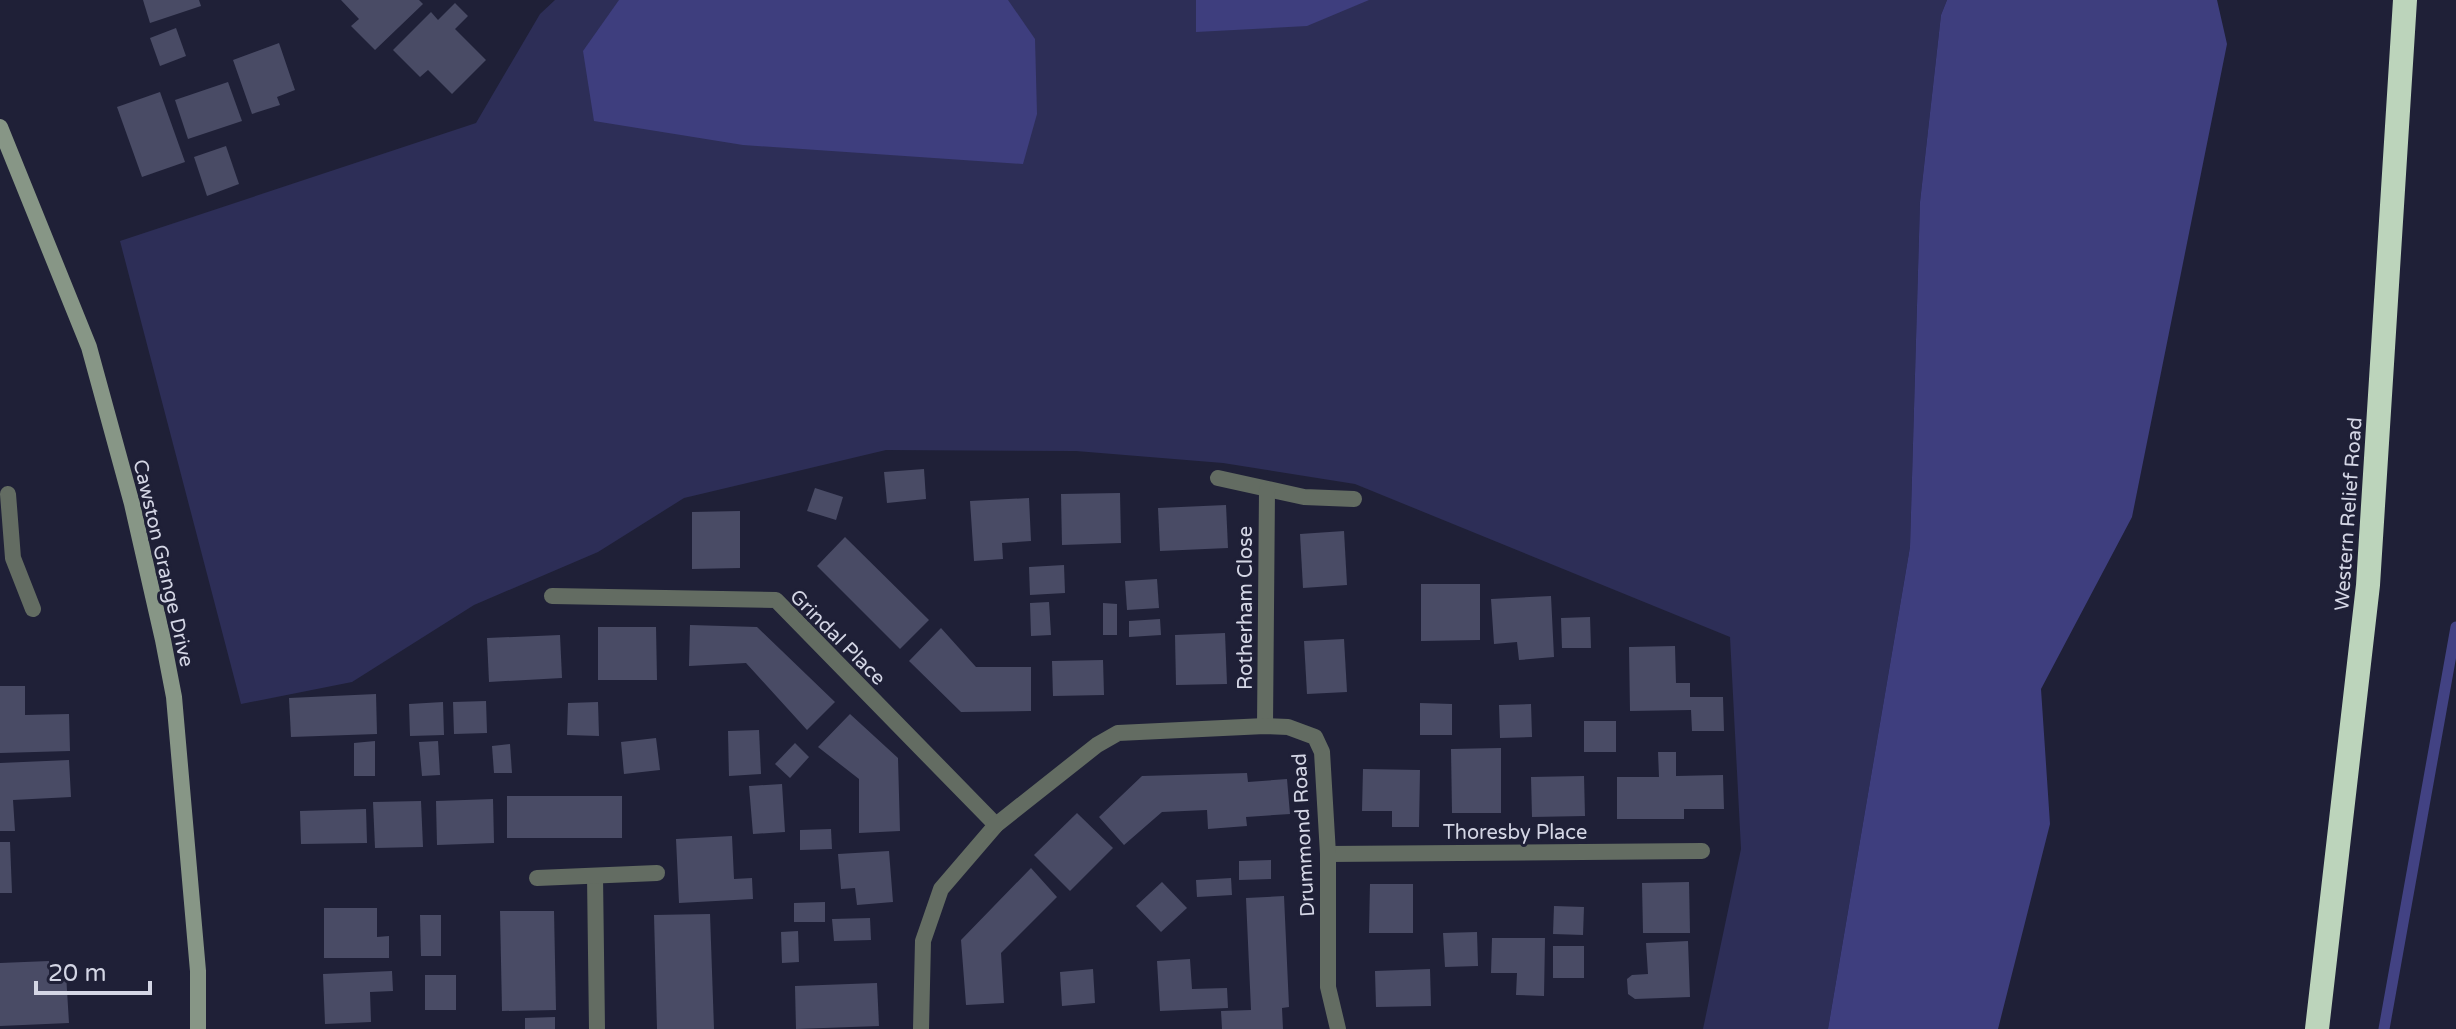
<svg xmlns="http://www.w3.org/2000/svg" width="2456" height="1029" font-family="'Varela Round',sans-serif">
<rect width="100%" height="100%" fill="#1f2037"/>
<!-- green -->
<path fill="#2d2e57" d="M555 0H1947L1941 15 1920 202 1910 547 1828 1029H1703L1741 849 1730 637 1355 484 1223 463 1076 451 886 450 684 498 598 552 474 605 352 682 241 704 120 241 476 123 540 14Z"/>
<!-- forest -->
<g fill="#3e3e7e">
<path d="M619 0H1008L1035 39 1037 114 1023 164 743 145 594 121 583 51Z"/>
<path d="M1196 0H1369L1307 26 1196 32Z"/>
<path d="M1947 0H2217L2227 44 2132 517 2041 689 2050 824 1998 1029H1828L1910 547 1920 202 1941 15Z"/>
</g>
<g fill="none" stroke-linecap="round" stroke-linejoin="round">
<!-- stream -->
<path stroke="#424283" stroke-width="11" d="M2384 1029 2456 627"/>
</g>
<!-- building -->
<g fill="#494b65">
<path d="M143 0H199L201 6 150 23Z"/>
<path d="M341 0H419L423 4 375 50 351 26 359 19Z"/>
<path d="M455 3 468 16 455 29 486 60 452 94 428 70 420 77 393 50 431 12 438 20Z"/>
<path d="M176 28 186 56 160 66 150 38Z"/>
<path d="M279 43 295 90 277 97 280 105 252 114 233 60Z"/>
<path d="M228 82 242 121 188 139 175 100Z"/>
<path d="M160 92 185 162 142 177 117 107Z"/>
<path d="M226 146 239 184 207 196 194 157Z"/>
<path d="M924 469 926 499 887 503 884 472Z"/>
<path d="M815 488 843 497 836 520 807 511Z"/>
<path d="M1120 493 1121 543 1062 545 1061 494Z"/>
<path d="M1029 498 1031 541 1002 543 1003 559 974 561 970 501Z"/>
<path d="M1226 505 1228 548 1160 551 1158 508Z"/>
<path d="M740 511V568L692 569V512Z"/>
<path d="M1344 531 1347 585 1303 588 1300 534Z"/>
<path d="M845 537 929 620 900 649 817 566Z"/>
<path d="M1064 565 1065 593 1030 595 1029 567Z"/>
<path d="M1157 579 1159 608 1127 610 1125 581Z"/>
<path d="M1421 584H1480V640L1421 641Z"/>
<path d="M1551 596 1554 657 1519 660 1517 642 1494 644 1491 599Z"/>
<path d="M1049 602 1051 635 1031 636 1030 603Z"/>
<path d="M1103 603 1117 604V635H1103Z"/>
<path d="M1590 617 1591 648H1562L1561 618Z"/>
<path d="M1160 619 1161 635 1129 637V621Z"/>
<path d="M690 625 757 627 835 702 807 730 746 663 689 666Z"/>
<path d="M598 627H656L657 680H598Z"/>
<path d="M941 628 976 667H1031V711L961 712 909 661Z"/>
<path d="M1225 633 1227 684 1176 685 1175 635Z"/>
<path d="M560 635 562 678 489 682 487 638Z"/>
<path d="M1344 639 1347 692 1307 694 1304 641Z"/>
<path d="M1675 646 1676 683H1690V697H1723L1724 731H1692L1691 710 1630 711 1629 647Z"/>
<path d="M1103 660 1104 695 1053 696 1052 661Z"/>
<path d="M0 686H25V715L69 714 70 751 0 753Z"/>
<path d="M376 694 377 734 291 737 289 698Z"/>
<path d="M486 701 487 733 454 734 453 702Z"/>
<path d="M443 702 444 735 410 736 409 704Z"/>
<path d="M598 702 599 736 567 735 568 703Z"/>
<path d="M1420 703 1452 704V735H1420Z"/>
<path d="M1531 704 1532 737 1500 738 1499 705Z"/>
<path d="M850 714 898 758 900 831 859 833V779L818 747Z"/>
<rect x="1584" y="721" width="32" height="31"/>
<path d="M759 730 761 774 729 776 728 731Z"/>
<path d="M656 738 660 770 624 774 621 742Z"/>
<path d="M375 741V776H354V743Z"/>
<path d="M438 741 440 775 422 776 419 742Z"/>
<path d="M795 743 809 757 790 778 775 764Z"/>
<path d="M510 744 512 773H494L492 746Z"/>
<path d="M1501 748V813H1452L1451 749Z"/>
<path d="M1658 752H1676V776L1723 775 1724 809H1684V819H1617V777H1659Z"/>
<path d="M69 760 71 797 13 800 15 831H0V763Z"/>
<path d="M1363 769 1420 770 1419 827H1392V811H1362Z"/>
<path d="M1247 773 1248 782 1287 779 1290 814 1246 817 1247 826 1208 829 1207 810 1162 812 1124 845 1099 817 1142 776Z"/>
<path d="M1584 776 1585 816 1532 817 1531 777Z"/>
<path d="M782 784 785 832 753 834 749 786Z"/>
<rect x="507" y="796" width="115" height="42"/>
<path d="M493 799 494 843 437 845 436 801Z"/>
<path d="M421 801 423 847 375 848 373 802Z"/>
<path d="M366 809 367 843 301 844 300 811Z"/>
<path d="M1077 813 1113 848 1070 891 1034 855Z"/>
<path d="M831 829 832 849 800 850V830Z"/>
<path d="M732 836 734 879 752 878 753 899 679 903 676 839Z"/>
<path d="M0 842H10L12 893H0Z"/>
<path d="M889 851 893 902 857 905 855 888 841 889 838 854Z"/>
<path d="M1271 860V879L1239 880V861Z"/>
<path d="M1031 868 1057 897 1001 953 1004 1003 966 1005 961 940Z"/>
<path d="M1231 878 1232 895 1197 897 1196 880Z"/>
<path d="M1162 882 1187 908 1161 932 1136 906Z"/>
<path d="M1689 882 1690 933H1643L1642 883Z"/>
<path d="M1370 884H1413V933H1369Z"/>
<path d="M1284 896 1289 1007 1282 1008 1283 1029H1222L1221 1011 1251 1010 1246 898Z"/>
<path d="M825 902V922H794V903Z"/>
<path d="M1554 906 1584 907 1583 935 1553 934Z"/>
<path d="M324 908H377V937L389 936V958H324Z"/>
<path d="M500 911H554L556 1010 502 1011Z"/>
<path d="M710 914 714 1029H657L654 915Z"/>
<path d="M420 915H441V956H421Z"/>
<path d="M870 918 871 940 834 941 832 919Z"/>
<path d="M798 931 799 962 782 963 781 932Z"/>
<path d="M1477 932 1478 966 1445 967 1443 933Z"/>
<path d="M1492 938H1545L1544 996 1516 995 1517 973H1491Z"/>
<path d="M1688 941 1690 997 1635 999 1628 994 1627 979 1632 975 1648 974 1646 943Z"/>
<rect x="1553" y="946" width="31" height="32"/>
<path d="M1190 959 1192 989 1227 988 1228 1008 1160 1011 1157 961Z"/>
<path d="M49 961V975L66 974 69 1023 0 1026V963Z"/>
<path d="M1093 969 1095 1003 1062 1006 1060 972Z"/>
<path d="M1430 969 1431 1006 1376 1007 1375 971Z"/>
<path d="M392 971 393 991 370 992 371 1022 325 1024 323 974Z"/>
<rect x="425" y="975" width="31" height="35"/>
<path d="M877 983 879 1026 796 1029 795 986Z"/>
<path d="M555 1017V1029H525V1018Z"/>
</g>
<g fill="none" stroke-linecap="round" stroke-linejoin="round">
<!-- street -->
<g stroke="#636c62" stroke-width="16">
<path d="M1218 478 1304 497 1354 499"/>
<path d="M8 494 13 558 33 609"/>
<path d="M552 596 776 600 996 825"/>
<path d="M1265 726 1267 490"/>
<path d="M1328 854 1702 851"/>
<path d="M595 876 597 1029"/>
<path d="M537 878 657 873"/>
<path d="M921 1029 923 941 941 889 996 825 1097 745 1118 733 1265 726 1288 727 1315 737 1322 752 1328 854V987L1338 1029"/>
</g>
<!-- secondary -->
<path stroke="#879686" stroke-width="16" d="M0 127 89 347 132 504 163 640 174 697 198 971V1029"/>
<!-- highway -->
<path stroke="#bcd4bb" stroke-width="24" d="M2317 1029 2368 585 2405 0"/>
</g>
<g text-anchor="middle" stroke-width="6" stroke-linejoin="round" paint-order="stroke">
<!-- street labels -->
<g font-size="20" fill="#d4d6e5" stroke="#1f2037">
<text transform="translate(2348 514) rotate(-86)" y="7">Western Relief Road</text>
<text transform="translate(164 563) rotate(77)" y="7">Cawston Grange Drive</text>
<text transform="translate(1245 608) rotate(-90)" y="7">Rotherham Close</text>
<text transform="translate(838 637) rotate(45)" y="7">Grindal Place</text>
<text x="1515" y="839">Thoresby Place</text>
<text transform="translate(1303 835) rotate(-93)" y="7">Drummond Road</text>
</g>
</g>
<!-- scale -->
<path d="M36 981v12h114v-12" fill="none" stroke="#d4d6e5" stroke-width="4"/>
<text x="48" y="981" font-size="24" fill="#d4d6e5" stroke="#1f2037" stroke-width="6" paint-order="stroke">20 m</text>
</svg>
